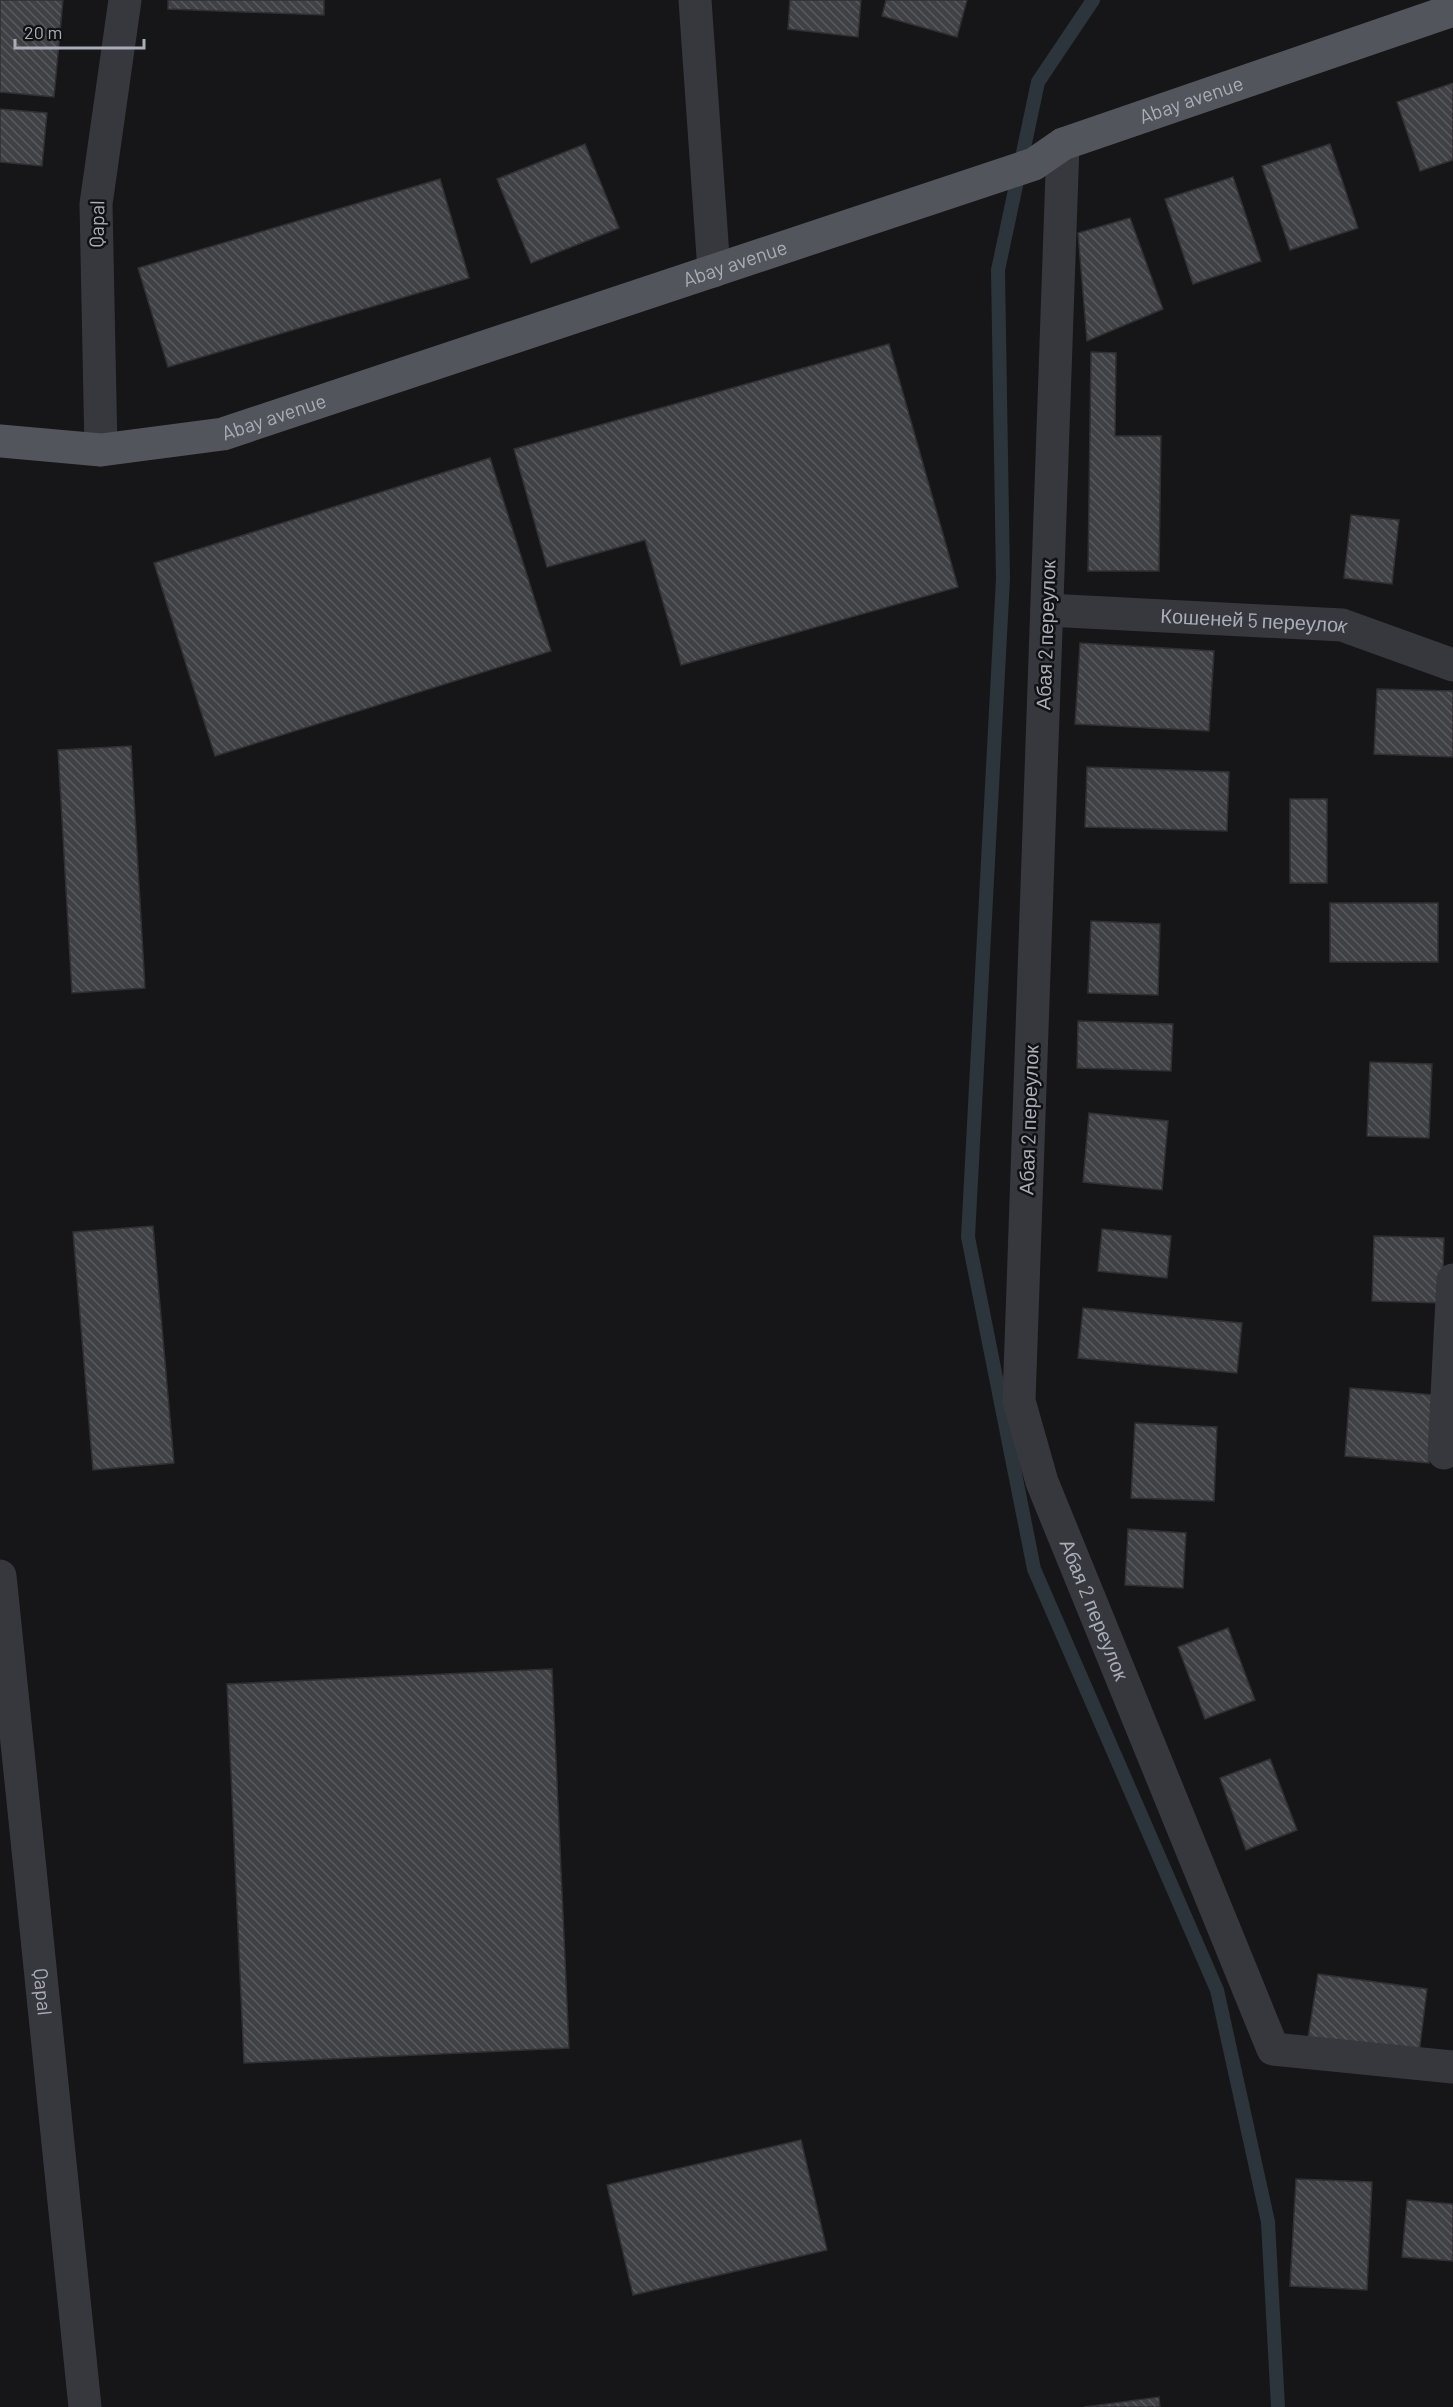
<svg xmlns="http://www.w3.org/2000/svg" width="1453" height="2407" font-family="Barlow,sans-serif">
<defs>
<pattern id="building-back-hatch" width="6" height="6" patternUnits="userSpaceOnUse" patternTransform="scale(1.5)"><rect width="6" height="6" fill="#404145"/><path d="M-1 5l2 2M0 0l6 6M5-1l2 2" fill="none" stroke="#595a5e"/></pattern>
</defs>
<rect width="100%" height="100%" fill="#161618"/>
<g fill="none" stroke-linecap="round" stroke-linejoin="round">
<!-- stream -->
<path stroke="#2c353c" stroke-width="14" d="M1093 0 1038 82 998 270 1003 579 968 1237 1034 1569 1217 1990 1268 2222 1278 2407"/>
</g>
<!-- building -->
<g fill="url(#building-back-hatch)" stroke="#303034" stroke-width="1.5">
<path d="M0 0H63L54 97 0 92Z"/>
<path d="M168 0H324V15L168 9Z"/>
<path d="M790 0H861L858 37 788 29Z"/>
<path d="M886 0H967L957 37 882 16Z"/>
<path d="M1453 83V160L1420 171 1397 102Z"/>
<path d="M0 109 47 113 42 166 0 162Z"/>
<path d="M585 144 619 228 531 263 497 179Z"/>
<path d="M1330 144 1358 228 1290 250 1262 166Z"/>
<path d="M1233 177 1261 261 1193 284 1165 199Z"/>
<path d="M440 179 469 278 168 367 138 268Z"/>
<path d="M1130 218 1163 309 1087 341 1078 233Z"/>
<path d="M889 344 958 587 681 665 645 540 547 567 514 449Z"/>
<path d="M1091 352 1116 353 1115 436H1161L1159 571H1088Z"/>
<path d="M490 458 551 651 215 756 154 563Z"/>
<path d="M1351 515 1399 520 1392 584 1344 578Z"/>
<path d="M1080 643 1214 651 1209 731 1075 724Z"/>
<path d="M1377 689 1453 691V757L1374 754Z"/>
<path d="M131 746 145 988 72 993 58 750Z"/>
<path d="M1087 767 1229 772 1227 831 1085 827Z"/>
<rect x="1290" y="799" width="37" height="84"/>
<rect x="1330" y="903" width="108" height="59"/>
<path d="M1091 921 1160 924 1158 995 1088 993Z"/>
<path d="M1078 1021 1173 1024 1171 1071 1077 1068Z"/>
<path d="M1370 1062 1432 1064 1429 1138 1367 1136Z"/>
<path d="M1089 1113 1168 1121 1162 1190 1083 1182Z"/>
<path d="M153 1226 174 1463 93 1470 73 1232Z"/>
<path d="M1102 1229 1171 1236 1167 1278 1098 1271Z"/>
<path d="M1374 1236 1444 1238 1442 1303 1372 1301Z"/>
<path d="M1083 1308 1242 1323 1237 1373 1078 1358Z"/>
<path d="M1350 1388 1434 1395 1429 1463 1345 1456Z"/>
<path d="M1135 1423 1217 1427 1214 1501 1131 1498Z"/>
<path d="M1128 1529 1186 1533 1183 1588 1125 1585Z"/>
<path d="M1228 1628 1255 1700 1205 1719 1178 1647Z"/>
<path d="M552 1669 569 2048 244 2063 227 1684Z"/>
<path d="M1270 1759 1297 1830 1246 1850 1220 1778Z"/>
<path d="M1318 1974 1427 1989 1419 2054 1308 2038Z"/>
<path d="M801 2140 827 2250 633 2295 607 2185Z"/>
<path d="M1296 2179 1372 2182 1367 2290 1290 2286Z"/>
<path d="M1407 2200 1453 2204V2261L1402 2257Z"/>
<path d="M1159 2397 1160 2407H1084Z"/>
</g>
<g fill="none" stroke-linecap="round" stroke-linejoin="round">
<!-- minor -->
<g stroke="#37383d" stroke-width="33">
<path d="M695 0 714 271"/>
<path id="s1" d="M1063 144 1019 1401 1042 1482 1273 2049 1453 2067"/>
<path d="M101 450 96 204 125 0"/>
<path id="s2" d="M1047 610 1342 625 1453 665"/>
<path d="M1444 1453 1453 1280"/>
<path id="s3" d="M0 1576 85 2407"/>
</g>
<!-- major -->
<path stroke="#53555c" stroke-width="33" id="s4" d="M0 441 101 450 223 434 1034 164 1063 144 1453 10"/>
</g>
<g text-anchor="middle" stroke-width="5" stroke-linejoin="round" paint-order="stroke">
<!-- street labels -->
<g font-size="20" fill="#a8adb8" stroke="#111113">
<text dy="7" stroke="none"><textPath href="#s4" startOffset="1250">Abay avenue</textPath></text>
<text transform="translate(97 224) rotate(-89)" y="7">Qapal</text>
<text dy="7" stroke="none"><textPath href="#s4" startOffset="764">Abay avenue</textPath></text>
<text dy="7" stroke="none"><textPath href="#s4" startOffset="278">Abay avenue</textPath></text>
<text dy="7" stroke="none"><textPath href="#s2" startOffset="207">Кошеней 5 переулок</textPath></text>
<text transform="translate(1046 635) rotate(-88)" y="7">Абая 2 переулок</text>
<text transform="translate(1029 1120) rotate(-88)" y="7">Абая 2 переулок</text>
<text dy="7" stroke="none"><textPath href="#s1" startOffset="1480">Абая 2 переулок</textPath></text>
<text dy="7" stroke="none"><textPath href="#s3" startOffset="418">Qapal</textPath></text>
</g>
</g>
<!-- scale -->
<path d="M15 39v9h129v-9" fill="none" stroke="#a8adb8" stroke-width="3"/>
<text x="24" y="39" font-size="18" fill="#a8adb8" stroke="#111113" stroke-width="4.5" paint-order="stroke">20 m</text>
</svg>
